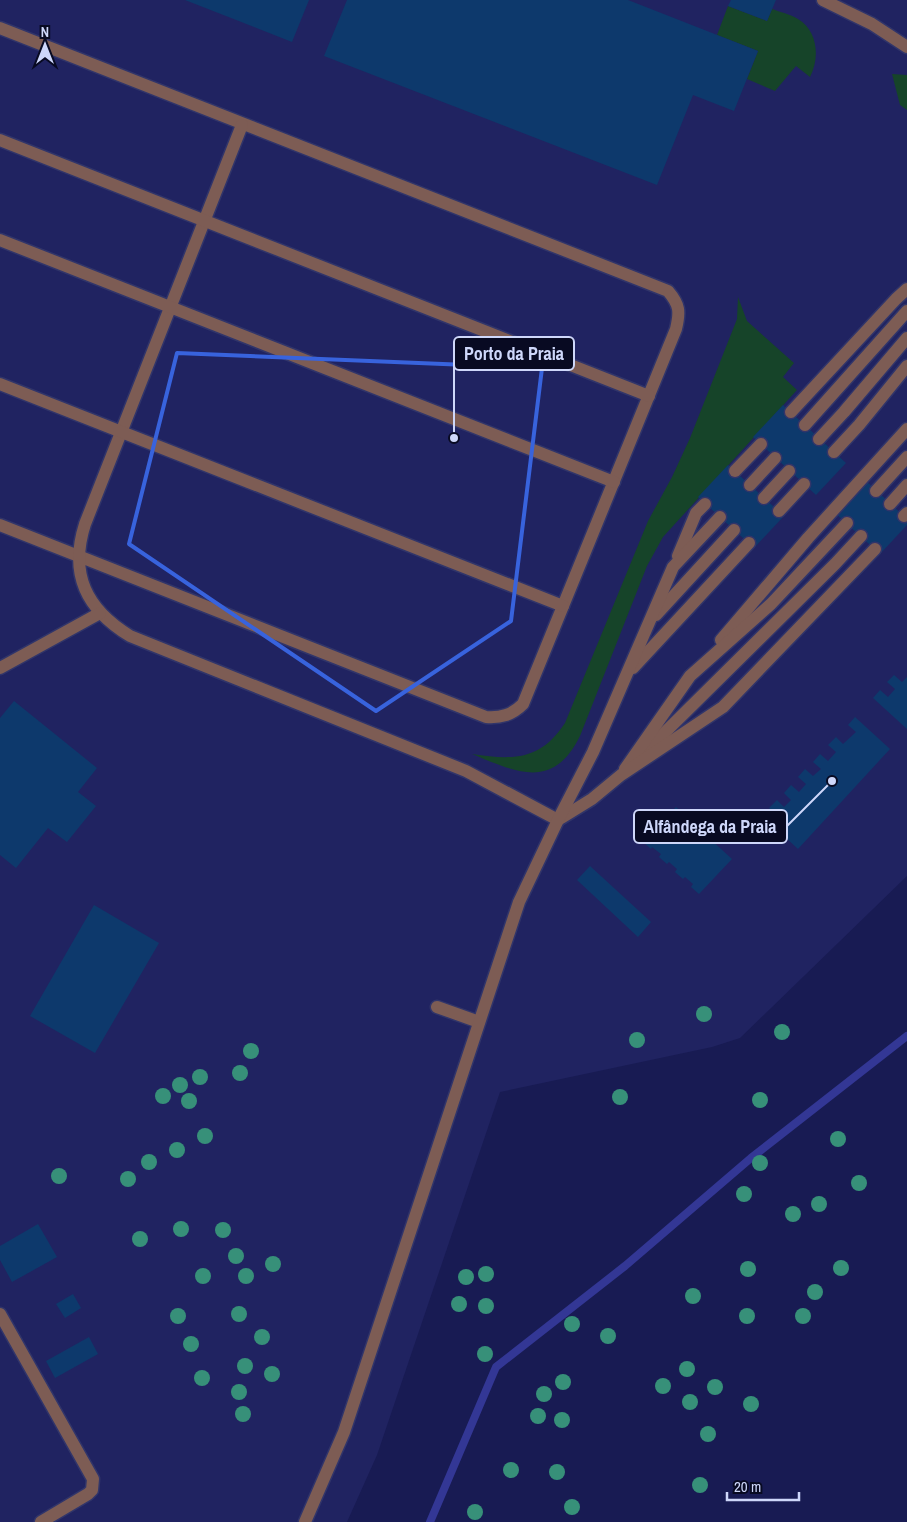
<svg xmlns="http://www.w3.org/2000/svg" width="907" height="1522" font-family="'Archivo Narrow',sans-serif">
<rect width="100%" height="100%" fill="#181b53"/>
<!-- built -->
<path fill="#202361" d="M0 0H907V876L740 1038 712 1047 500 1092 377 1455 347 1522H0Z"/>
<!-- green -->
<g fill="#164429">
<path d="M728 6 767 21 772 9C780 12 790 14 798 19 818 31 820 58 810 77L796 66 775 91 747 79 758 51 717 35Z"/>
<path d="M892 74 907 75V110L900 105Z"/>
<path d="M738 297 747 321 794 363 783 377 797 390 663 537 647 566 580 736C553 791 516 772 472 754 513 760 540 761 565 723L648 521 672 477 690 438 737 319Z"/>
</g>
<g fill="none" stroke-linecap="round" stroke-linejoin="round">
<!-- stream -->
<path stroke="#333795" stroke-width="8" d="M430 1522 496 1367 625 1266 751 1158 907 1036"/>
</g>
<!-- building -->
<g fill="#0d396c">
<path d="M185 0H309L292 42Z"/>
<path d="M347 0H628L758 51 734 111 693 95 657 185 324 56Z"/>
<path d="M731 0H776L767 21 728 6Z"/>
<path d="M783 405 846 463 816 495 753 437Z"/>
<path d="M728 465 784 516 754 548 698 497Z"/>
<path d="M864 479 907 519V525L880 554 834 512Z"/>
<path d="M894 675 902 682 907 677V729L873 698 880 690 888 697 895 689 887 682Z"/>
<path d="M14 701 97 768 78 792 96 806 67 842 48 828 16 868 0 855V718Z"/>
<path d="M855 717 890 749 798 849 770 823 777 815 769 808 777 800 784 807 791 800 784 793 791 785 799 792 806 784 798 777 805 769 813 776 821 769 813 762 820 754 828 761 836 752 828 745 836 737 843 744 856 732 848 725Z"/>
<path d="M676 807 696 826 699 823 712 835 709 838 732 859 699 894 691 887 693 884 685 877 683 879 675 872 677 869 669 862 667 864 659 857 661 854 652 847 651 849 643 842Z"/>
<path d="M590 866 651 922 638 937 577 880Z"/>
<path d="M94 905 159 943 95 1053 30 1016Z"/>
<path d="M38 1224 57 1257 12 1282 0 1260V1246Z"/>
<path d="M73 1294 81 1308 65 1318 56 1304Z"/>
<path d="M89 1337 98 1354 55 1378 46 1361Z"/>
</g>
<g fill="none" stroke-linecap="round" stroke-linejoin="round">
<defs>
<g id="lane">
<path d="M823 0 872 24 907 47"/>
<path d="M0 28 668 291C680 305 680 312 676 329L523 704C512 715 501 718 486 717L0 525"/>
<path d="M242 125 85 524C69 574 86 609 130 636L466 771 558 820"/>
<path d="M0 140 649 396"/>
<path d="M0 240 614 482"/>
<path d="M0 384 563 606"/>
<path d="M791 412 896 299 907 289"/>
<path d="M805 425 907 311"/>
<path d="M819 439 844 412 907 338"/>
<path d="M834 452 859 425 907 366"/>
<path d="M735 471 761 444"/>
<path d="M750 485 775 458"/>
<path d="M876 491 907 457"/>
<path d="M764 498 789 471"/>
<path d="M890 504 907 485"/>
<path d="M779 511 804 484"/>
<path d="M904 516 907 513"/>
<path d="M678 556 696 513 705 504"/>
<path d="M656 615 734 530"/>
<path d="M721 640 808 538 907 429"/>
<path d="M0 668 100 613"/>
<path d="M633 668 749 543"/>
<path d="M643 754 835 564 861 536"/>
<path d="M625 769 690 676 771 604 847 523"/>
<path d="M558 820 592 799 621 775 723 707 875 549"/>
<path d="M437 1007 479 1022"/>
<path d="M0 1314 93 1479 92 1490 88 1494 41 1522"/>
<path d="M305 1522 344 1432 519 902 558 820 593 752 673 567 720 517"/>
</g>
</defs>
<!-- lane casing -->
<use href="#lane" stroke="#31356a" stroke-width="15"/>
<!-- lane -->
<use href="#lane" stroke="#7d5c54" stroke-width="12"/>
</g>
<!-- trees -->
<g fill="#379079">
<circle cx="704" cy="1014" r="8"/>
<circle cx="782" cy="1032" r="8"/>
<circle cx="637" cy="1040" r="8"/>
<circle cx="251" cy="1051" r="8"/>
<circle cx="240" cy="1073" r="8"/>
<circle cx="200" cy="1077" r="8"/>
<circle cx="180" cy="1085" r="8"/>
<circle cx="163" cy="1096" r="8"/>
<circle cx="620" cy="1097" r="8"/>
<circle cx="760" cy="1100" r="8"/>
<circle cx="189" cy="1101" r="8"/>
<circle cx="205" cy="1136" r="8"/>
<circle cx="838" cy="1139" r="8"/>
<circle cx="177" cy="1150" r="8"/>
<circle cx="149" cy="1162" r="8"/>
<circle cx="760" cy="1163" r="8"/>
<circle cx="59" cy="1176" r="8"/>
<circle cx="128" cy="1179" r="8"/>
<circle cx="859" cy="1183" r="8"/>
<circle cx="744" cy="1194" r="8"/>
<circle cx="819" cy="1204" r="8"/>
<circle cx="793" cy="1214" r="8"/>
<circle cx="181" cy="1229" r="8"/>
<circle cx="223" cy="1230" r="8"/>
<circle cx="140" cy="1239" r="8"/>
<circle cx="236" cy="1256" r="8"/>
<circle cx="273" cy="1264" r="8"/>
<circle cx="841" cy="1268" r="8"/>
<circle cx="748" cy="1269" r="8"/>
<circle cx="486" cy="1274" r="8"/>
<circle cx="203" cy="1276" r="8"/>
<circle cx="246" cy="1276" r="8"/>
<circle cx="466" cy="1277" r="8"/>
<circle cx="815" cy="1292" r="8"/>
<circle cx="693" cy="1296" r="8"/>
<circle cx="459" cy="1304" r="8"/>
<circle cx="486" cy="1306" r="8"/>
<circle cx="239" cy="1314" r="8"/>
<circle cx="178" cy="1316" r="8"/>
<circle cx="747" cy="1316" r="8"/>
<circle cx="803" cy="1316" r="8"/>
<circle cx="572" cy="1324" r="8"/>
<circle cx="608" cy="1336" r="8"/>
<circle cx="262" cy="1337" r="8"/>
<circle cx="191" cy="1344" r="8"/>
<circle cx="485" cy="1354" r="8"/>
<circle cx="245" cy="1366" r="8"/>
<circle cx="687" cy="1369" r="8"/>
<circle cx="272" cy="1374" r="8"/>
<circle cx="202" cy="1378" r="8"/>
<circle cx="563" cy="1382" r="8"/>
<circle cx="663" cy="1386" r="8"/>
<circle cx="715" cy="1387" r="8"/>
<circle cx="239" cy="1392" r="8"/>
<circle cx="544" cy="1394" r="8"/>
<circle cx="690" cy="1402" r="8"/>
<circle cx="751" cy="1404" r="8"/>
<circle cx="243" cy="1414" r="8"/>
<circle cx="538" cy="1416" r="8"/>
<circle cx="562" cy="1420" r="8"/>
<circle cx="708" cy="1434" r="8"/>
<circle cx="511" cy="1470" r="8"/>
<circle cx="557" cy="1472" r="8"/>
<circle cx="700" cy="1485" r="8"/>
<circle cx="572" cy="1507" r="8"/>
<circle cx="475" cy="1512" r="8"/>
</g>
<!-- marked area -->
<path fill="none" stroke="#3863dd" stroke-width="4" stroke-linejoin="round" d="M177 353 542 368 511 621 376 711 129 544Z"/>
<!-- callouts -->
<path fill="none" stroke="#ced7fa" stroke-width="2" d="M454 438L454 354M832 781L787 826"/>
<g fill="#ced7fa" stroke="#080a22" stroke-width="2">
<circle cx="454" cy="438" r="5"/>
<circle cx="832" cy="781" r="5"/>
</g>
<g fill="#080a22" stroke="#ced7fa" stroke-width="2">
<rect x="454" y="337" width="120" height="33" rx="5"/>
<rect x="634" y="810" width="153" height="33" rx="5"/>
</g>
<g font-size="18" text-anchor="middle" font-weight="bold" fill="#ced7fa">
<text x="514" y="360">Porto da Praia</text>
<text x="710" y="833">Alfândega da Praia</text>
</g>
<!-- north arrow -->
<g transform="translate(45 45)" stroke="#080a22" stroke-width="4" paint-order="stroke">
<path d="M0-4L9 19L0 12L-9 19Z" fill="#ced7fa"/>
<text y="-8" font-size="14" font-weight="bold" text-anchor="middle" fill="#ced7fa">N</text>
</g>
<!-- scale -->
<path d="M727 1492v8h72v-8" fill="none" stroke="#ced7fa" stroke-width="2.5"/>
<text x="734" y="1492" font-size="15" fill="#ced7fa" stroke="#080a22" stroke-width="4" paint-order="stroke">20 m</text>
</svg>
